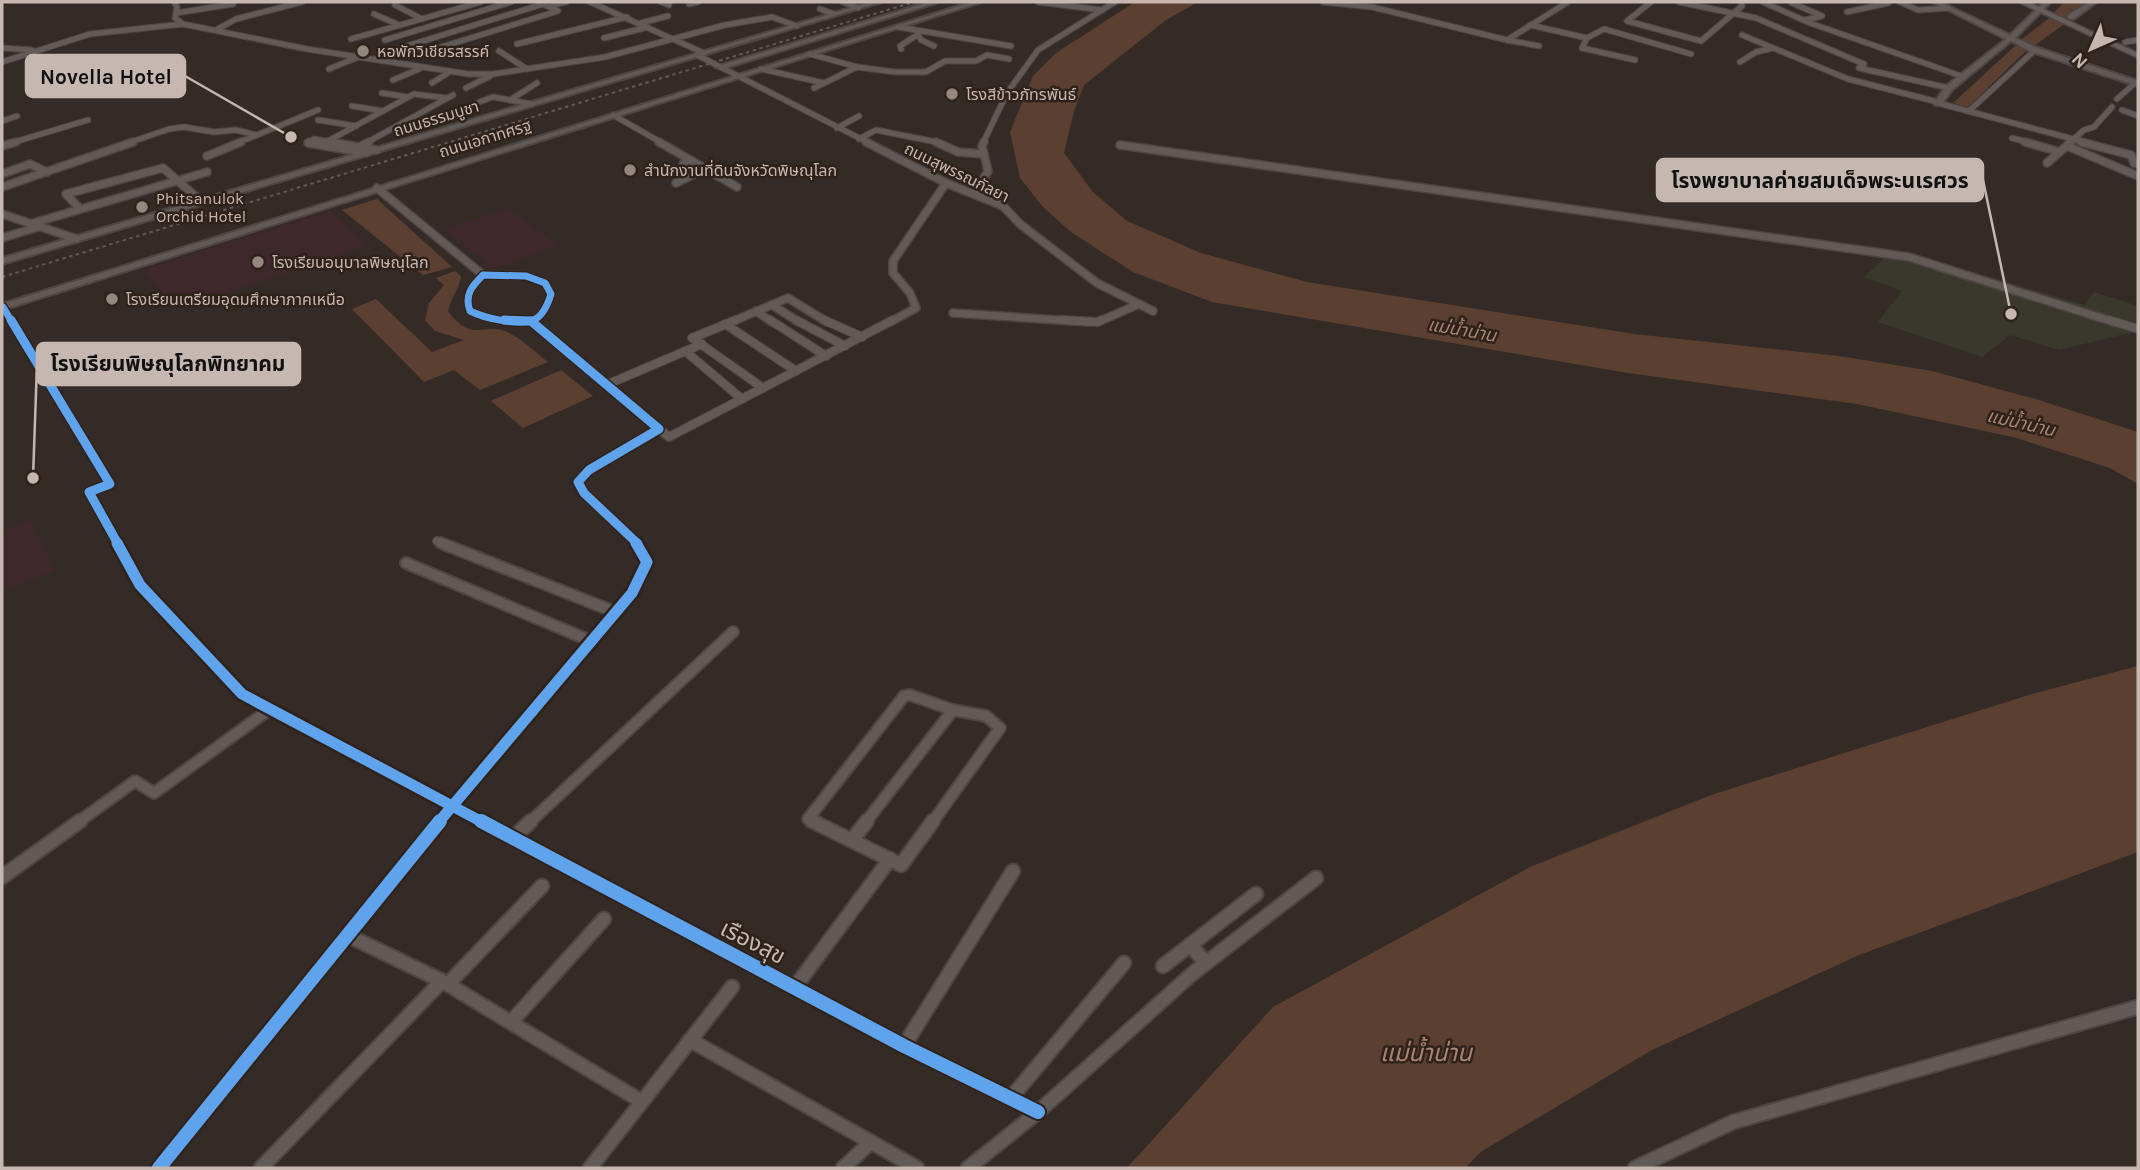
<svg xmlns="http://www.w3.org/2000/svg" width="2140" height="1170" font-family="Karla,'Noto Sans Thai',sans-serif">
<rect width="100%" height="100%" fill="#342b27"/>
<!-- medical -->
<path fill="#3a382c" d="M1887 256H1918L2085 305 2094 292 2138 306V331L2059 350 2010 335 1982 357 1878 322 1902 291 1864 277Z"/>
<!-- green -->
<g fill="#3f282c">
<path d="M507 208 557 245 493 269 444 230Z"/>
<path d="M330 211 369 245 176 310 142 270Z"/>
<path d="M29 520 55 570 2 592V531Z"/>
</g>
<!-- water -->
<g fill="#5b4032">
<path d="M1135 2H1198L1166 20 1084 85 1074 111 1064 153 1093 192 1127 221 1201 253 1307 282 1634 334 1839 356 1932 371 2039 400 2138 432V484L2110 468 2013 437 1857 404 1628 373 1212 302 1133 272 1071 232 1043 207 1020 178 1010 132 1033 76 1056 53Z"/>
<path d="M2064 2H2087L2070 13 2063 25 2034 46 2021 40 2049 18Z"/>
<path d="M2015 46 2028 49 1968 107 1953 103Z"/>
<path d="M377 199 452 267 423 275 342 210Z"/>
<path d="M455 271 461 276C460 287 451 298 448 311 472 344 484 322 507 332 521 338 535 352 548 362L480 390 454 370 424 382 352 309 376 299 432 352 464 340 435 331 425 320 429 303 444 285 436 278Z"/>
<path d="M561 370 593 396 523 428 491 401Z"/>
<path d="M2138 666V852L1859 955 1652 1050 1482 1151 1465 1168H1127L1273 1007 1530 867 1711 795 2032 694Z"/>
</g>
<g fill="none" stroke-linecap="round" stroke-linejoin="round">
<defs>
<g id="street-far4">
<path d="M174 2 177 7 175 18 183 24 307 49 468 74H493L605 57 725 25 772 17 797 26"/>
<path d="M590 2 704 53"/>
<path d="M661 2 669 5"/>
<path d="M843 2 858 8"/>
<path d="M1038 2 1102 10"/>
<path d="M1323 2 1372 7 1507 40 1568 2"/>
<path d="M1651 2 1627 21 1701 41 1742 6 1741 2"/>
<path d="M1679 2 1756 18 1864 64 1859 68 1949 88"/>
<path d="M1763 2 1810 23 1964 77"/>
<path d="M1900 2 1918 10 1948 8"/>
<path d="M1792 3 1822 16 1805 20"/>
<path d="M689 4 698 2"/>
<path d="M395 5 422 19"/>
<path d="M549 6 566 2"/>
<path d="M820 9 834 14"/>
<path d="M1847 12 1888 3"/>
<path d="M176 13 233 4"/>
<path d="M374 14 399 25"/>
<path d="M641 23 668 16"/>
<path d="M1530 25 1587 38 1604 29 1691 54"/>
<path d="M898 27 1011 46"/>
<path d="M216 30 236 19 302 2"/>
<path d="M917 32 921 40 934 46"/>
<path d="M1742 35 1848 79 1938 102"/>
<path d="M604 38 648 27"/>
<path d="M1587 38 1582 48 1635 60"/>
<path d="M351 39 481 2"/>
<path d="M385 40 511 2"/>
<path d="M1507 40 1539 46"/>
<path d="M2125 42 2138 40"/>
<path d="M517 44 627 17"/>
<path d="M2 48 32 50"/>
<path d="M397 49 543 4 558 11 422 53"/>
<path d="M901 49 900 46 917 35"/>
<path d="M499 51 527 69"/>
<path d="M810 54 857 67 895 72H926L945 61H976L987 55 1009 59"/>
<path d="M697 55 869 143"/>
<path d="M2 62 90 34 183 24"/>
<path d="M1740 62 1756 52 1773 48"/>
<path d="M329 69 356 58"/>
<path d="M761 69 824 83"/>
<path d="M393 80 419 69"/>
<path d="M432 83 448 73"/>
<path d="M466 88 490 76"/>
<path d="M814 88 857 67"/>
<path d="M382 93 408 97"/>
<path d="M2117 99 2135 83"/>
<path d="M510 100 537 83"/>
<path d="M479 102 493 97 532 104"/>
<path d="M1938 103 2088 143"/>
<path d="M352 106 383 111"/>
<path d="M2122 110 2138 116"/>
<path d="M1969 111 2035 50"/>
<path d="M613 115 662 143"/>
<path d="M318 120 356 126"/>
<path d="M2 121 17 116"/>
<path d="M837 128 859 116"/>
<path d="M2012 138 2031 143"/>
<path d="M859 139 876 130 941 143"/>
<path d="M328 141 414 94 446 98"/>
<path d="M11 143 88 120"/>
<path d="M128 143 169 129 184 127 214 132 236 130 257 135 318 110"/>
<path d="M237 143 257 135"/>
<path d="M310 143H308L314 139 339 143"/>
<path d="M366 143 453 95"/>
<path d="M983 143 1007 93 1038 50 1115 2"/>
<path d="M2069 143 2084 130 2094 127 2112 107"/>
</g>
<g id="street-far3">
<path d="M310 142 308 143 366 153"/>
<path d="M329 142 377 150"/>
<path d="M659 142 737 187"/>
<path d="M866 142 946 183 1003 206 1020 224 1097 283 1153 311"/>
<path d="M936 142 958 152 984 154"/>
<path d="M2025 142 2060 152"/>
<path d="M2081 142 2131 155 2134 163 2138 164"/>
<path d="M1120 145 1909 257 2114 322"/>
<path d="M2 146 16 142"/>
<path d="M2067 146 2138 176"/>
<path d="M359 147 369 142"/>
<path d="M207 156 241 142"/>
<path d="M2047 163 2071 142"/>
<path d="M2 174 30 164 47 172"/>
<path d="M676 183 694 174 683 164 692 161"/>
<path d="M2 187 133 142"/>
<path d="M377 188 483 275"/>
<path d="M975 194 988 171 982 146 984 142"/>
<path d="M80 209 66 194 163 168 202 202"/>
<path d="M2 214 77 239"/>
<path d="M30 224 207 172"/>
<path d="M2 238 38 227"/>
<path d="M483 275 526 276 545 283 551 294C548 304 542 318 531 321 515 325 484 318 470 311 464 295 472 286 483 275Z"/>
<path d="M772 305 799 322"/>
<path d="M3 307 12 322"/>
<path d="M756 311 772 322"/>
<path d="M953 313 1090 322"/>
<path d="M731 322 788 298 827 322"/>
<path d="M890 322 916 308 910 293 893 273V261L946 183"/>
<path d="M1098 322 1139 304"/>
</g>
<g id="street-far2">
<path d="M11 320 110 484 89 492 118 544"/>
<path d="M504 320 531 321"/>
<path d="M736 320 692 338 763 388"/>
<path d="M770 320 826 356"/>
<path d="M796 320 845 346"/>
<path d="M824 320 862 337"/>
<path d="M1062 320 1097 322 1102 320"/>
<path d="M2109 320 2138 329"/>
<path d="M531 321 659 429 589 470 578 482 584 493 638 544"/>
<path d="M725 324 796 371"/>
<path d="M685 351 742 399"/>
<path d="M606 385 702 344"/>
<path d="M659 429 669 437 893 320"/>
<path d="M437 541 445 544"/>
</g>
<g id="street-far1">
<path d="M117 543 140 585 242 694 484 823"/>
<path d="M441 543 615 612"/>
<path d="M406 563 591 641"/>
<path d="M77 823 135 781 154 793 270 709"/>
<path d="M438 823 632 593 647 562 636 543"/>
<path d="M529 823 733 632"/>
<path d="M816 823 808 819 904 696 910 695 953 710"/>
<path d="M865 823 953 710"/>
<path d="M932 823 1000 728 986 716 953 710"/>
</g>
<g id="street">
<path d="M481 821 904 1046 1038 1112"/>
<path d="M812 821 901 865 933 821"/>
<path d="M513 838 531 821"/>
<path d="M852 840 867 821"/>
<path d="M2 877 80 821"/>
<path d="M1190 945 1206 963"/>
<path d="M1163 966 1256 894"/>
<path d="M442 981 641 1101"/>
<path d="M448 984 542 886"/>
<path d="M795 987 890 859"/>
<path d="M511 1022 604 919"/>
<path d="M690 1040 917 1168"/>
<path d="M904 1046 1013 871"/>
<path d="M1010 1099 1124 963"/>
<path d="M159 1168 440 821"/>
<path d="M261 1168 442 981 349 936"/>
<path d="M590 1168 732 987"/>
<path d="M843 1168 871 1142"/>
<path d="M968 1168 1038 1112 1192 974 1316 878"/>
<path d="M1635 1168 1733 1122 2138 1007"/>
</g>
<g id="secondary">
<path d="M871 2H881L2 264V258Z"/>
<path d="M929 2H939L722 69 715 67Z"/>
<path d="M972 2H981L2 310V304Z"/>
<path d="M1932 2H1940L2010 35 2044 2H2051L2015 38 2038 48 2138 81V86L2032 52 2011 41 1952 90 1941 105H1935L1934 103 1946 86 2006 39Z"/>
<path d="M2090 2H2097L2074 19H2068V15Z"/>
</g>
<path id="primary" d="M2018 2H2028L2138 53V58Z"/>
</defs>
<!-- street-far4 casing -->
<use href="#street-far4" stroke="#4d4643" stroke-width="7"/>
<!-- street-far3 casing -->
<use href="#street-far3" stroke="#4d4643" stroke-width="10"/>
<!-- street-far2 casing -->
<use href="#street-far2" stroke="#4d4643" stroke-width="10"/>
<!-- street-far1 casing -->
<use href="#street-far1" stroke="#4d4643" stroke-width="14"/>
<!-- street casing -->
<use href="#street" stroke="#4d4643" stroke-width="17"/>
<!-- secondary casing -->
<use href="#secondary" stroke="#4d4643" stroke-width="4"/>
<!-- primary casing -->
<use href="#primary" stroke="#4e4642" stroke-width="3"/>
<!-- street-far4 -->
<use href="#street-far4" stroke="#625a57" stroke-width="5"/>
<!-- street-far3 -->
<use href="#street-far3" stroke="#625a57" stroke-width="7"/>
<!-- street-far2 -->
<use href="#street-far2" stroke="#625a57" stroke-width="8"/>
<!-- street-far1 -->
<use href="#street-far1" stroke="#625a57" stroke-width="10"/>
<!-- street -->
<use href="#street" stroke="#625a57" stroke-width="13"/>
<!-- secondary -->
<use href="#secondary" fill="#615955" fill-rule="evenodd"/>
<!-- primary -->
<use href="#primary" fill="#645d59" fill-rule="evenodd"/>
<!-- rail -->
<path stroke="#605955" stroke-width="2" stroke-dasharray="3.5 3.5" stroke-linecap="butt" d="M2 277 914 2"/>
<defs>
<g id="cycleway-far3">
<path d="M483 275 526 276 545 283 551 294C548 304 542 318 531 321 515 325 484 318 470 311 464 295 472 286 483 275Z"/>
<path d="M3 307 12 322"/>
</g>
<g id="cycleway-far2">
<path d="M11 320 110 484 89 492 118 544"/>
<path d="M504 320 531 321"/>
<path d="M531 321 659 429 589 470 578 482 584 493 638 544"/>
</g>
<g id="cycleway-far1">
<path d="M117 543 140 585 242 694 484 823"/>
<path d="M438 823 632 593 647 562 636 543"/>
</g>
<g id="cycleway">
<path d="M481 821 904 1046 1038 1112"/>
<path d="M159 1168 440 821"/>
</g>
</defs>
<!-- cycleway-far3 casing -->
<use href="#cycleway-far3" stroke="#2f221a" stroke-width="10"/>
<!-- cycleway-far2 casing -->
<use href="#cycleway-far2" stroke="#2f221a" stroke-width="12"/>
<!-- cycleway-far1 casing -->
<use href="#cycleway-far1" stroke="#2f221a" stroke-width="16"/>
<!-- cycleway casing -->
<use href="#cycleway" stroke="#2f221a" stroke-width="18"/>
<!-- cycleway-far3 -->
<use href="#cycleway-far3" stroke="#60a3ed" stroke-width="7"/>
<!-- cycleway-far2 -->
<use href="#cycleway-far2" stroke="#60a3ed" stroke-width="9"/>
<!-- cycleway-far1 -->
<use href="#cycleway-far1" stroke="#60a3ed" stroke-width="11"/>
<!-- cycleway -->
<use href="#cycleway" stroke="#60a3ed" stroke-width="14"/>
</g>
<!-- markers -->
<g fill="#938780" stroke="#2f221a" stroke-width="2.5">
<circle cx="363" cy="51" r="7"/>
<circle cx="952" cy="94" r="7"/>
<circle cx="630" cy="170" r="7"/>
<circle cx="142" cy="207" r="7"/>
<circle cx="258" cy="262" r="7"/>
<circle cx="112" cy="299" r="7"/>
</g>
<g text-anchor="middle" stroke-width="5" stroke-linejoin="round" paint-order="stroke">
<!-- far-poi labels -->
<g font-size="16" fill="#c6b8b0" stroke="#2f221a" text-anchor="start">
<text x="377" y="57">หอพักวิเชียรสรรค์</text>
<text x="966" y="100">โรงสีข้าวภัทรพันธ์</text>
<text x="644" y="176">สำนักงานที่ดินจังหวัดพิษณุโลก</text>
<text x="156" y="204">Phitsanulok<tspan x="156" dy="18">Orchid Hotel</tspan></text>
<text x="272" y="268">โรงเรียนอนุบาลพิษณุโลก</text>
<text x="126" y="305">โรงเรียนเตรียมอุดมศึกษาภาคเหนือ</text>
</g>
<!-- far-street labels -->
<g font-size="16" fill="#c6b8b0" stroke="#2f221a">
<text transform="translate(436 118) rotate(-17)" y="6">ถนนธรรมบูชา</text>
<text transform="translate(485 138) rotate(-17)" y="6">ถนนเอกาทศรฐ</text>
<text transform="translate(957 172) rotate(26)" y="6">ถนนสุพรรณกัลยา</text>
</g>
<!-- far-water labels -->
<g font-size="18" font-style="italic" fill="#aa8470" stroke="#2f221a">
<text transform="translate(1462 330) rotate(10)" y="6">แม่น้ำน่าน</text>
<text transform="translate(2021 423) rotate(13)" y="6">แม่น้ำน่าน</text>
</g>
<!-- near-street labels -->
<g font-size="23" fill="#c6b8b0" stroke="#2f221a">
<text transform="translate(753 942) rotate(27)" y="8">เรืองสุข</text>
</g>
<!-- near-water labels -->
<g font-size="24" font-style="italic" fill="#aa8470" stroke="#2f221a">
<text x="1426" y="1061">แม่น้ำน่าน</text>
</g>
</g>
<!-- callouts -->
<path fill="none" stroke="#c6b8b0" stroke-width="2.5" d="M291 137L185 76M2011 314L1983 180M33 478L37 364"/>
<g fill="#c6b8b0" stroke="#2f221a" stroke-width="2.5">
<circle cx="291" cy="137" r="7"/>
<circle cx="2011" cy="314" r="7"/>
<circle cx="33" cy="478" r="7"/>
</g>
<g fill="#c6b8b0" stroke="#c6b8b0" stroke-width="2.5">
<rect x="26" y="55" width="159" height="42" rx="7"/>
<rect x="1657" y="159" width="326" height="42" rx="7"/>
<rect x="37" y="343" width="263" height="42" rx="7"/>
</g>
<g font-size="21" text-anchor="middle" font-weight="bold" fill="#111">
<text x="106" y="84">Novella Hotel</text>
<text x="1820" y="188">โรงพยาบาลค่ายสมเด็จพระนเรศวร</text>
<text x="168" y="371">โรงเรียนพิษณุโลกพิทยาคม</text>
</g>
<!-- border -->
<rect width="2140" height="1170" fill="none" stroke="#c6b8b0" stroke-width="7"/>
<!-- north arrow -->
<g transform="translate(2091 49) rotate(225)" stroke="#2f221a" stroke-width="5" paint-order="stroke">
<path d="M0-5L12 26L0 18L-12 26Z" fill="#c6b8b0"/>
<text y="-10" font-size="19" font-weight="bold" text-anchor="middle" fill="#c6b8b0">N</text>
</g>
</svg>
